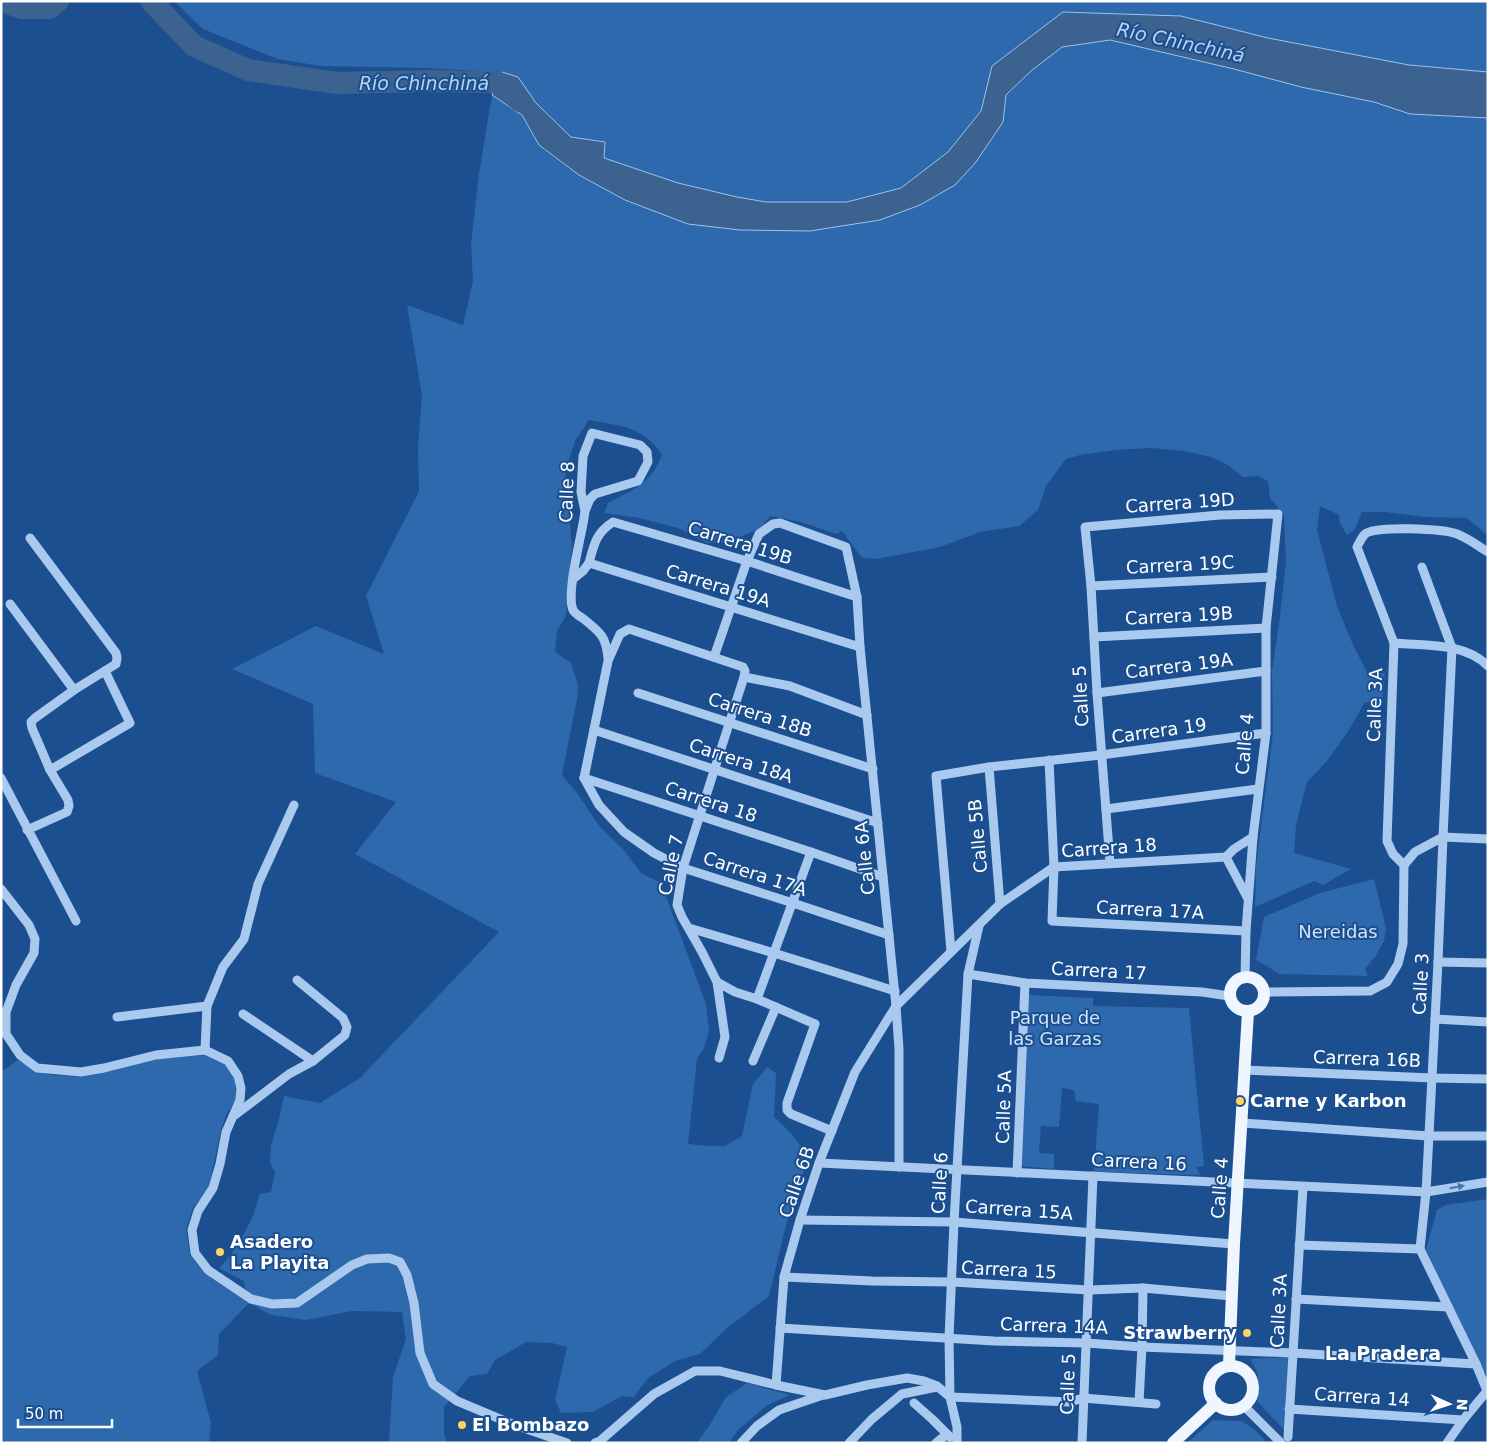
<svg xmlns="http://www.w3.org/2000/svg" width="1489" height="1444" font-family="'DejaVu Sans',sans-serif">
<rect width="100%" height="100%" fill="#1b4f8f"/>
<!-- green -->
<g fill="#2e69ad">
<path d="M174 1H1488V72L1409 65 1268 38 1181 16 1063 12 992 66 981 111 948 152 901 188 847 202H766L737 197 678 183 604 158V142L571 137 536 103 517 77 502 72 422 68 321 66 278 59 203 29Z"/>
<path d="M1110 40 1234 69 1301 87 1374 102 1410 114 1488 118V536L1467 518 1425 517 1385 512H1362L1355 529 1347 535 1340 523 1339 515 1320 506 1317 530 1337 606 1353 645 1368 674 1385 673 1382 704 1365 702 1347 733 1327 761 1307 782 1296 825 1294 853 1351 869 1323 885 1314 881 1255 907 1256 866 1273 733 1272 671 1280 616 1286 561 1284 515 1270 498 1268 481 1258 476 1243 477 1228 465 1211 457 1184 451 1151 448 1116 450 1080 455 1066 459 1046 486 1038 510 1019 526 980 532 940 547 876 559 862 558 842 531 836 534 801 522 770 516 761 528 729 542 707 543 678 528 639 518 604 513 608 503C633 490 653 482 662 454 641 426 621 426 589 420L575 441 565 472 572 546 566 616 557 631 555 652 571 663 578 685 577 699 562 775 577 793 600 827 623 849 641 873 661 883 706 1004 709 1031 704 1048 697 1059 688 1144 708 1146H725L742 1136 753 1084 767 1067 776 1073 774 1117 791 1133 808 1157 786 1225 769 1296 726 1329 700 1354 675 1361 648 1378 634 1397 622 1396 593 1412 561 1413 555 1400 567 1347 552 1343 526 1342 495 1360 487 1374 470 1376 444 1407V1433L447 1443H389L393 1377 406 1339 402 1312 352 1311 306 1320 271 1315 249 1303 219 1334 218 1355 197 1371 211 1423 209 1443H1V1072L19 1059 37 1071 52 1075 82 1077 157 1059 205 1055 226 1065 234 1078 237 1088 236 1100 226 1115 221 1130 209 1187 193 1208 186 1229 190 1255 204 1273 248 1303 244 1281 219 1268C235 1252 256 1218 259 1194L271 1192 275 1172 270 1163 271 1145 279 1119 284 1096 320 1103 360 1078 499 932 355 854 396 802 315 773 313 704 232 669 316 626 384 654 366 596 419 491 418 446 422 396 407 305 463 325 473 281 471 244 479 174 492 95 522 115 539 146 579 175 624 200 740 230 955 185 976 162 1003 122 1006 95 1031 71 1062 47Z"/>
<path d="M1374 879 1386 928 1384 941 1377 954 1365 969 1368 976 1280 974 1256 960 1264 917 1320 893Z"/>
<path d="M1029 995 1093 998V1006L1189 1008 1204 1166 1196 1167 1200 1175 1094 1172 1099 1104 1076 1101 1074 1090 1062 1088 1059 1127 1041 1126 1039 1153 1054 1154V1169L1020 1166 1026 998Z"/>
<path d="M1488 1199V1373L1481 1371 1426 1250 1437 1210 1446 1205Z"/>
<path d="M1288 1357 1286 1432 1257 1401 1259 1385 1257 1372 1250 1359Z"/>
<path d="M747 1383 790 1395 766 1406 739 1429 729 1443H697L709 1426 726 1397Z"/>
<path d="M1213 1420 1242 1421 1255 1430 1267 1443H1187Z"/>
</g>
<!-- water -->
<path fill="#3c6290" stroke="#9cc4f0" d="M1063 12 1181 16 1268 38 1409 65 1488 72V118L1410 114 1374 102 1301 87 1234 69 1110 40 1062 47 1031 71 1006 95 1003 122 976 162 955 185 920 205 880 220 810 231 740 230 688 224 625 200 579 175 539 145 522 115 492 95 502 72 518 77 536 103 571 137 605 142 604 158 678 183 737 197 766 202H847L901 188 948 152 981 111 992 66Z"/>
<g fill="none" stroke-linecap="round" stroke-linejoin="round">
<!-- river -->
<g stroke="#3c6290" stroke-width="22">
<path d="M2 1 22 8H50L58 1"/>
<path d="M151 1 194 46 248 70 337 83 431 81 497 82 520 101"/>
</g>
<!-- minor -->
<g stroke="#a9c9ee" stroke-width="9">
<path d="M585 511 590 499 595 494 638 481 648 462 647 452 640 445 592 433 583 456 581 492 585 511 584 518C581 538 566 593 573 610 575 614 581 617 585 620 601 633 606 637 608 658"/>
<path d="M589 563C594 544 596 533 613 522L747 561 857 597"/>
<path d="M1422 567 1452 648 1443 837 1438 962 1426 1192 1420 1249 1476 1364 1488 1393"/>
<path d="M573 579 583 571 589 563 860 647"/>
<path d="M1091 586 1272 577"/>
<path d="M10 604 74 690"/>
<path d="M1094 637 1266 628"/>
<path d="M1394 643C1425 646 1464 642 1488 666"/>
<path d="M714 657 747 561 759 534 773 524 780 523 846 547 857 597 860 647 896 1006 899 1049V1167"/>
<path d="M744 677 790 686 867 715"/>
<path d="M638 693 873 769"/>
<path d="M1097 693 1266 671"/>
<path d="M594 730 878 823"/>
<path d="M1049 760 1054 867 1052 921 1246 931"/>
<path d="M989 767 1000 904"/>
<path d="M50 770 130 723 105 671"/>
<path d="M1 778 76 921"/>
<path d="M584 778 608 661 620 634 629 629 743 667 745 671 744 677 683 868 677 905 682 917 702 952 717 982 725 1037 719 1058"/>
<path d="M584 778 599 805 624 832 654 853 683 868 793 903 889 935"/>
<path d="M584 778 811 852 883 877"/>
<path d="M1106 809 1258 789"/>
<path d="M27 830 67 812 69 806 68 800 50 770 32 728 31 722 35 718 74 690 116 664 117 658 116 653 30 538"/>
<path d="M1226 857 1247 897"/>
<path d="M1110 863 1097 693 1091 586 1085 527 1220 515 1278 514 1266 628V733L1253 837 1246 931 1245 977"/>
<path d="M1404 865 1393 854 1387 841 1394 643 1357 547C1359 543 1362 537 1365 534 1375 525 1444 529 1457 534 1468 538 1478 546 1488 552"/>
<path d="M1404 865 1415 852 1443 837 1488 839"/>
<path d="M1 889 29 925 35 939 34 953 16 985 6 1012V1034L20 1055 37 1068 81 1072 104 1068 156 1055 205 1050 228 1061 238 1076 241 1088 240 1100 226 1132 220 1164 213 1188 198 1211 192 1230 195 1253 208 1270 251 1299 272 1304 297 1303 352 1265 367 1259 389 1258 400 1262 407 1275 414 1303 420 1353 433 1384 457 1401 512 1424 567 1443"/>
<path d="M689 928 774 953 895 991"/>
<path d="M951 951 936 776 989 767 1101 755 1266 733"/>
<path d="M1438 962 1488 963"/>
<path d="M968 974 1025 983 1202 992 1229 996"/>
<path d="M717 982 735 992 757 999 815 1024 787 1103V1110L791 1114 832 1131"/>
<path d="M1264 992 1370 991 1387 982 1398 964 1403 944 1404 865"/>
<path d="M757 999 811 852"/>
<path d="M243 1014 313 1061"/>
<path d="M117 1017 207 1006"/>
<path d="M1435 1019 1488 1022"/>
<path d="M205 1050 207 1006 223 967 244 939 258 884 294 805"/>
<path d="M753 1061 776 1007"/>
<path d="M1245 1070 1432 1078 1488 1079"/>
<path d="M235 1115 289 1074 313 1061 345 1035 347 1027 343 1018 297 980"/>
<path d="M1242 1123 1429 1136H1488"/>
<path d="M819 1163 1426 1192 1488 1182"/>
<path d="M1017 1173 1025 983"/>
<path d="M800 1220 954 1222 1234 1244"/>
<path d="M1299 1245 1420 1249"/>
<path d="M784 1277 872 1281 952 1282 1089 1290 1143 1288 1232 1296"/>
<path d="M1296 1299 1448 1307"/>
<path d="M780 1328 994 1341 1086 1343 1142 1347 1293 1353 1476 1364"/>
<path d="M776 1385 784 1277 800 1220 819 1163 855 1072 896 1006 1000 904 1054 867 1226 857 1234 849 1253 837"/>
<path d="M1139 1402 1142 1347 1143 1288"/>
<path d="M914 1403 932 1419 947 1434"/>
<path d="M1244 1406 1281 1443"/>
<path d="M1289 1409 1463 1420"/>
<path d="M1288 1437 1303 1187"/>
<path d="M595 1443 600 1441 654 1394 695 1371H720L776 1385 825 1395 867 1385 907 1378 924 1381 937 1386 950 1397 1070 1402 1083 1398 1156 1404"/>
<path d="M741 1443 757 1426 779 1410 823 1395"/>
<path d="M849 1443 872 1419 902 1394 937 1387"/>
<path d="M936 1443 947 1434 950 1437"/>
<path d="M957 1443V1427L950 1397 949 1338 954 1222 968 974 979 926"/>
<path d="M1082 1443 1093 1176"/>
<path d="M1447 1443 1463 1420 1488 1390"/>
</g>
<!-- major -->
<g stroke="#f0f6ff" stroke-width="12">
<circle cx="1247" cy="994" r="17"/>
<path d="M1229 1365 1234 1244 1248 1012"/>
<circle cx="1231" cy="1388" r="22"/>
<path d="M1173 1443 1216 1403"/>
</g>
</g>
<!-- one-way arrows -->
<defs><path id="oneway-solid" d="M-6-.8H1V-3.2L6.5 0L1 3.2V.8H-6Z" transform="scale(1.25)"/></defs>
<use fill="#4674ac" href="#oneway-solid" transform="translate(1457 1187) rotate(-10)"/>
<!-- markers -->
<g fill="#ffd166" stroke="#1b4f8f" stroke-width="2">
<circle cx="1240" cy="1101" r="5"/>
<circle cx="220" cy="1252" r="5"/>
<circle cx="1247" cy="1333" r="5"/>
<circle cx="462" cy="1425" r="5"/>
</g>
<g text-anchor="middle" stroke-width="4" stroke-linejoin="round" paint-order="stroke">
<!-- street labels -->
<g font-size="18" fill="#fff" stroke="#1b4f8f">
<text transform="translate(567 492) rotate(-88)" y="6">Calle 8</text>
<text transform="translate(1180 503) rotate(-4)" y="6">Carrera 19D</text>
<text transform="translate(740 543) rotate(17)" y="6">Carrera 19B</text>
<text transform="translate(1180 565) rotate(-3)" y="6">Carrera 19C</text>
<text transform="translate(718 586) rotate(17)" y="6">Carrera 19A</text>
<text transform="translate(1179 616) rotate(-3)" y="6">Carrera 19B</text>
<text transform="translate(1179 666) rotate(-7)" y="6">Carrera 19A</text>
<text transform="translate(1081 696) rotate(-93)" y="6">Calle 5</text>
<text transform="translate(1375 705) rotate(-88)" y="6">Calle 3A</text>
<text transform="translate(760 715) rotate(18)" y="6">Carrera 18B</text>
<text transform="translate(1159 731) rotate(-8)" y="6">Carrera 19</text>
<text transform="translate(1245 744) rotate(-85)" y="6">Calle 4</text>
<text transform="translate(741 761) rotate(18)" y="6">Carrera 18A</text>
<text transform="translate(711 802) rotate(18)" y="6">Carrera 18</text>
<text transform="translate(978 836) rotate(-95)" y="6">Calle 5B</text>
<text transform="translate(1109 848) rotate(-4)" y="6">Carrera 18</text>
<text transform="translate(865 858) rotate(-96)" y="6">Calle 6A</text>
<text transform="translate(671 865) rotate(-78)" y="6">Calle 7</text>
<text transform="translate(755 874) rotate(18)" y="6">Carrera 17A</text>
<text transform="translate(1150 910) rotate(3)" y="6">Carrera 17A</text>
<text transform="translate(1099 971) rotate(3)" y="6">Carrera 17</text>
<text transform="translate(1421 984) rotate(-87)" y="6">Calle 3</text>
<text transform="translate(1367 1059) rotate(2)" y="6">Carrera 16B</text>
<text transform="translate(1004 1107) rotate(-88)" y="6">Calle 5A</text>
<text transform="translate(1139 1162) rotate(3)" y="6">Carrera 16</text>
<text transform="translate(797 1182) rotate(-71)" y="6">Calle 6B</text>
<text transform="translate(940 1183) rotate(-87)" y="6">Calle 6</text>
<text transform="translate(1220 1188) rotate(-86)" y="6">Calle 4</text>
<text transform="translate(1019 1210) rotate(4)" y="6">Carrera 15A</text>
<text transform="translate(1009 1270) rotate(3)" y="6">Carrera 15</text>
<text transform="translate(1279 1311) rotate(-87)" y="6">Calle 3A</text>
<text transform="translate(1054 1326) rotate(2)" y="6">Carrera 14A</text>
<text transform="translate(1068 1384) rotate(-88)" y="6">Calle 5</text>
<text transform="translate(1362 1397) rotate(4)" y="6">Carrera 14</text>
</g>
<!-- park labels -->
<g font-size="18" fill="#cfe3fa" stroke="#1b4f8f">
<text x="1338" y="938">Nereidas</text>
<text x="1055" y="1024">Parque de<tspan x="1055" dy="21">las Garzas</tspan></text>
</g>
<!-- poi labels -->
<g font-size="18" font-weight="bold" fill="#fff" stroke="#1b4f8f" text-anchor="start">
<text x="1250" y="1107">Carne y Karbon</text>
<text x="230" y="1248">Asadero<tspan x="230" dy="21">La Playita</tspan></text>
<text x="1237" y="1339" text-anchor="end">Strawberry</text>
<text x="472" y="1431">El Bombazo</text>
</g>
<!-- water labels -->
<g font-size="19" font-style="italic" fill="#b5d3f5" stroke="#1b4f8f">
<text transform="translate(1181 42) rotate(12)" y="7">Río Chinchiná</text>
<text x="424" y="90">Río Chinchiná</text>
</g>
<!-- neighbourhood labels -->
<g font-size="19" font-weight="bold" fill="#fff" stroke="#1b4f8f">
<text x="1383" y="1360">La Pradera</text>
</g>
</g>
<!-- border -->
<rect width="1489" height="1444" fill="none" stroke="#ffffff" stroke-width="5"/>
<!-- north arrow -->
<g transform="translate(1449 1404) rotate(93)" stroke="#1b4f8f" stroke-width="4" paint-order="stroke">
<path d="M0-4L9 19L0 12L-9 19Z" fill="#ffffff"/>
<text y="-8" font-size="14" font-weight="bold" text-anchor="middle" fill="#ffffff">N</text>
</g>
<!-- scale -->
<path d="M18 1419v8h94v-8" fill="none" stroke="#ffffff" stroke-width="2.5"/>
<text x="25" y="1419" font-size="15" fill="#ffffff" stroke="#1b4f8f" stroke-width="4" paint-order="stroke">50 m</text>
</svg>
